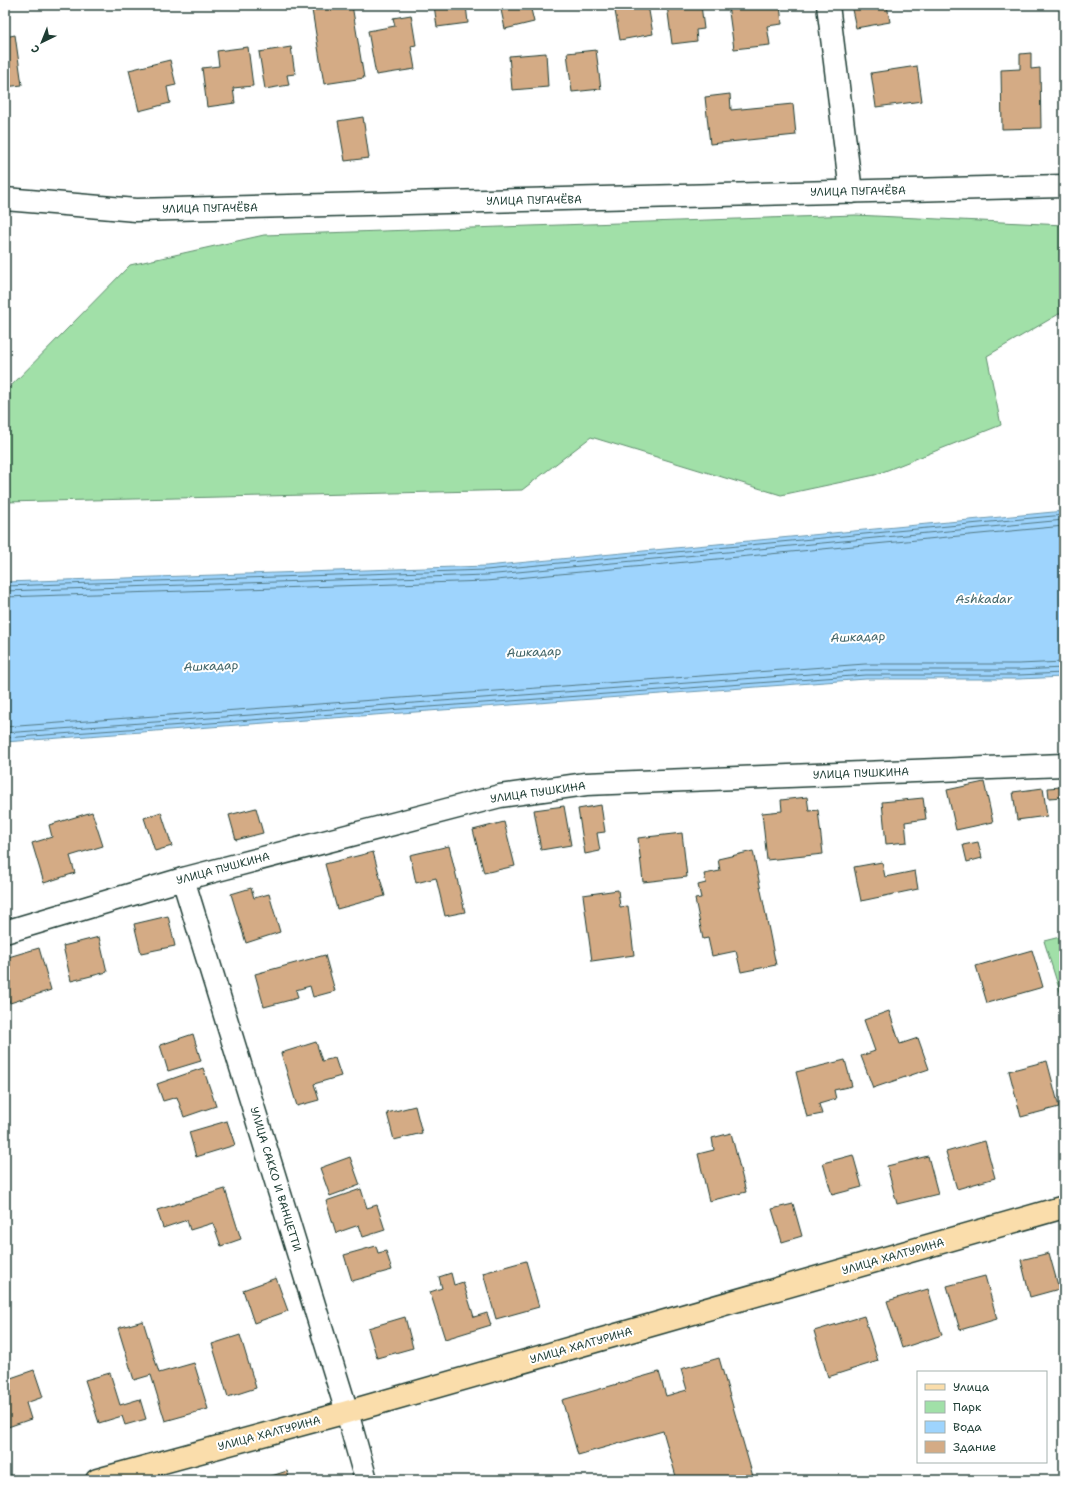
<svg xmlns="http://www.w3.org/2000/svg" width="1069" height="1485" font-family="'Shantell Sans',sans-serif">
<rect width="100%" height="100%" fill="#fff"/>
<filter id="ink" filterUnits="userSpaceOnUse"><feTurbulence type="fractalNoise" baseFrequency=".025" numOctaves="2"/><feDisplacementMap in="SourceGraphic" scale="8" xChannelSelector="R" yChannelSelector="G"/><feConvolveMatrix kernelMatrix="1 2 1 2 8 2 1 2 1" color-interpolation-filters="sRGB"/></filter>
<g filter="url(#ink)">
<!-- green -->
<g fill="#a1e0a8" stroke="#608e6e">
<path d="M855 215 1064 225V311L987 356 1001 425 875 475 781 495 591 437 522 490 5 502V392L130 265 264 235Z"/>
<path d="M1064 936V1004L1044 941Z"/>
</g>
<!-- water -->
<path fill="#9ed4fd" stroke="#6b98ad" d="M1064 511V677L1019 679H866L5 742V582L486 566Z"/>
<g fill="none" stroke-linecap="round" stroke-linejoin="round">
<!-- shore -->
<g stroke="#527984" stroke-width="1">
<path d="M5 586 486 570 1064 515"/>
<path d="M5 591 486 575 1064 520"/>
<path d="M5 597 486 581 1064 526"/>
<path d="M5 727 865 664H1019L1064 662"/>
<path d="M5 733 865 670H1019L1064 668"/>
<path d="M5 738 866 675H1019L1064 673"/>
</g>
</g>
<!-- building -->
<g fill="#d4ab85" stroke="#1f3d34">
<path d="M343 5H352L364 78 324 84 312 10Z"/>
<path d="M434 5H466L468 23 437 27Z"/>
<path d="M500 5H530L534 22 505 29Z"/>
<path d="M614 5H648L653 34 620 40Z"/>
<path d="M667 5H701L704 29 696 30 697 41 672 44Z"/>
<path d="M728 5H780L782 24 767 26 770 45 734 49Z"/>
<path d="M851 5H887L890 22 856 28Z"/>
<path d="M411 15 416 45 411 46 415 69 376 75 368 31 395 26 393 18Z"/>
<path d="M15 35 22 85 5 87V37Z"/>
<path d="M248 47 253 86 233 88 235 103 207 107 202 68 219 66 217 51Z"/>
<path d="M291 47 295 74 287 75 289 85 265 89 259 52Z"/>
<path d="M596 50 601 89 572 92 567 53Z"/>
<path d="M546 53 548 87 512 90 509 56Z"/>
<path d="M1031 53V69L1040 68 1041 128 1002 129 1001 70 1020 69V54Z"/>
<path d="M170 60 176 85 167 87 170 103 139 111 129 70Z"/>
<path d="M917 66 922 101 876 107 871 73Z"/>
<path d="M730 94 731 110 793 104 796 135 710 144 705 97Z"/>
<path d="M363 117 369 158 345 161 338 121Z"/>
<path d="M984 782 993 822 956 830 947 790Z"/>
<path d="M1061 787 1062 797 1049 798 1048 788Z"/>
<path d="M1043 788 1047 816 1017 820 1013 792Z"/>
<path d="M807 797 809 811 818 810 823 854 767 860 762 813 782 811 781 800Z"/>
<path d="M923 798 926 819 905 822 907 842 886 844 882 802Z"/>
<path d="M601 805 605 832 597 833 600 851 585 854 578 809Z"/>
<path d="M564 806 571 845 541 850 534 810Z"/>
<path d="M256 808 263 833 236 840 229 815Z"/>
<path d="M92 812 103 846 70 856 75 873 44 883 32 843 52 837 49 825Z"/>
<path d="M161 812 172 846 155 851 144 818Z"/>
<path d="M504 822 515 866 484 873 473 830Z"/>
<path d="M682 833 687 877 643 882 638 838Z"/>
<path d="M978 842 982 858 967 862 963 845Z"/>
<path d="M449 846 465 912 445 916 436 878 416 883 410 855Z"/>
<path d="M753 851 776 965 741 972 736 951 712 956 708 938 703 939 695 899 701 898 698 885 706 883 704 874 720 871 718 859Z"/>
<path d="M373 852 385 896 337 909 325 864Z"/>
<path d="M882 862 885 877 915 871 918 889 861 901 854 867Z"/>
<path d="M251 888 254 898 269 894 280 932 246 943 231 894Z"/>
<path d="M618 890 620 907 628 906 634 955 592 961 583 895Z"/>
<path d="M168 916 175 946 141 953 134 924Z"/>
<path d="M99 937 107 972 71 981 63 946Z"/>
<path d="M39 948 51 990 10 1003 5 987V958Z"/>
<path d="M1032 950 1043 987 987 1003 976 966Z"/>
<path d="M325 955 335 991 313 997 310 986 296 990 298 998 264 1007 255 974Z"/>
<path d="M889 1011 900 1044 918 1038 929 1069 873 1088 861 1056 875 1051 864 1020Z"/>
<path d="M193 1034 201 1061 168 1071 160 1045Z"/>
<path d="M316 1042 322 1061 335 1058 341 1076 314 1084 319 1100 297 1106 281 1053Z"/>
<path d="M845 1060 852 1086 834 1090 836 1099 819 1104 822 1114 807 1117 796 1072Z"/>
<path d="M1047 1061 1059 1107 1021 1117 1009 1071Z"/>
<path d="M203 1068 216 1106 184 1117 177 1097 163 1101 157 1084Z"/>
<path d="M415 1106 422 1133 394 1140 387 1113Z"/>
<path d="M227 1121 235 1145 196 1157 189 1132Z"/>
<path d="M731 1133 746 1192 709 1201 698 1154 714 1150 712 1138Z"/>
<path d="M985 1141 995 1178 957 1189 946 1152Z"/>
<path d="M853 1155 862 1187 832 1195 823 1163Z"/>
<path d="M928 1156 938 1194 897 1204 887 1166Z"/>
<path d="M350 1157 360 1185 330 1196 320 1168Z"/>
<path d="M225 1189 241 1239 221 1246 213 1223 190 1230 187 1220 163 1228 157 1210Z"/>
<path d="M361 1189 367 1208 377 1205 385 1230 363 1237 359 1225 336 1233 326 1201Z"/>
<path d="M793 1204 802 1236 782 1242 772 1209Z"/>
<path d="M376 1246 378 1253 386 1251 392 1270 352 1281 344 1255Z"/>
<path d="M1049 1253 1059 1289 1030 1297 1021 1260Z"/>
<path d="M526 1261 539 1307 496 1319 483 1273Z"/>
<path d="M451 1273 454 1285 463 1282 474 1317 487 1313 491 1325 445 1339 430 1292 442 1288 439 1277Z"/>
<path d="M985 1276 997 1319 960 1330 947 1286Z"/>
<path d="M276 1278 288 1311 254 1323 243 1290Z"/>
<path d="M928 1289 942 1335 902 1348 887 1301Z"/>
<path d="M864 1316 878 1361 828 1377 814 1331Z"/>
<path d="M405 1317 413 1348 377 1358 368 1328Z"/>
<path d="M143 1321 159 1373 194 1363 208 1409 165 1421 151 1375 134 1380 118 1328Z"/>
<path d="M240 1335 256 1388 228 1397 212 1344Z"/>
<path d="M719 1358 754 1480H677L663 1431 578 1455 562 1400 659 1372 666 1396 687 1390 681 1369Z"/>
<path d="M34 1370 43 1397 26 1403 31 1419 8 1427 5 1417V1380Z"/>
<path d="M110 1373 120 1405 140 1399 146 1419 125 1425 122 1416 99 1423 85 1380Z"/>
<path d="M287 1471 290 1480H259Z"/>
</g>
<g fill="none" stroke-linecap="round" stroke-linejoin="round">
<defs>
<g id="street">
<path d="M828 5 851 192"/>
<path d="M5 199 136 210 1064 186"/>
<path d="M183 879 347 1412"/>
<path d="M5 932 183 879 500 796 586 784 1064 765"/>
</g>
<path id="secondary" d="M347 1412 366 1480"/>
<path id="primary" d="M97 1480 347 1412 1064 1207"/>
</defs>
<!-- street casing -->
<use href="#street" stroke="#1f3d34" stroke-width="25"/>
<!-- secondary casing -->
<use href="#secondary" stroke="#1f3d34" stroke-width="25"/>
<!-- primary casing -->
<use href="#primary" stroke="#1f3d34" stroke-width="25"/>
<!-- street -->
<use href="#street" stroke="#fff" stroke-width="22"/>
<!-- secondary -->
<use href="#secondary" stroke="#fff" stroke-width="22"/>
<!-- primary -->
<use href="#primary" stroke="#faddab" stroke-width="22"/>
</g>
</g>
<g text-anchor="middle" stroke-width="4" stroke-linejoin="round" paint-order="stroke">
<!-- street labels -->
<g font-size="11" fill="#1f3d34" stroke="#fff">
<text transform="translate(858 191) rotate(-1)" y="4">УЛИЦА ПУГАЧЁВА</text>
<text transform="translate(534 200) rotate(-1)" y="4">УЛИЦА ПУГАЧЁВА</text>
<text transform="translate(210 208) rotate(-1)" y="4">УЛИЦА ПУГАЧЁВА</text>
<text transform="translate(861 773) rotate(-2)" y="4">УЛИЦА ПУШКИНА</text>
<text transform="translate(538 792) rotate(-8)" y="4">УЛИЦА ПУШКИНА</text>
<text transform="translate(223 868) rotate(-15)" y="4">УЛИЦА ПУШКИНА</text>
<text transform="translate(276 1179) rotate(73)" y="4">УЛИЦА САККО И ВАНЦЕТТИ</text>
<text transform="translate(893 1256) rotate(-16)" y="4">УЛИЦА ХАЛТУРИНА</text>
<text transform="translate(581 1345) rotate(-16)" y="4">УЛИЦА ХАЛТУРИНА</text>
<text transform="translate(269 1433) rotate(-15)" y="4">УЛИЦА ХАЛТУРИНА</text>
</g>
<!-- water labels -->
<g font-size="12" font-style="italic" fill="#3f6366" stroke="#fff">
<text x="984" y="603">Ashkadar</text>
<text transform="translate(858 637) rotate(-2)" y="4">Ашкадар</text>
<text transform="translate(534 652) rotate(-2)" y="4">Ашкадар</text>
<text transform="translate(211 666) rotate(-2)" y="4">Ашкадар</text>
</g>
</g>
<!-- margin -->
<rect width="1069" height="1485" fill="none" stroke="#fff" stroke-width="20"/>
<rect x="10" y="10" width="1049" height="1465" fill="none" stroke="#1f3d34" stroke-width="1.5" filter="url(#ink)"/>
<!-- legend -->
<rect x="917" y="1371" width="130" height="92" fill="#ffffff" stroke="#a5b1ae"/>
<rect x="925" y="1384" width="20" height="6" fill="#faddab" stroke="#a5b1ae"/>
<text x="953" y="1391" font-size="12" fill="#1f3d34">Улица</text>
<rect x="925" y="1401" width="20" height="12" fill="#a1e0a8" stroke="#a5b1ae"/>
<text x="953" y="1411" font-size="12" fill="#1f3d34">Парк</text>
<rect x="925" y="1421" width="20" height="12" fill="#9ed4fd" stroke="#a5b1ae"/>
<text x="953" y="1431" font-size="12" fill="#1f3d34">Вода</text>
<rect x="925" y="1441" width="20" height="12" fill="#d4ab85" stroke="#a5b1ae"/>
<text x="953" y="1451" font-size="12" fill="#1f3d34">Здание</text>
<!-- north arrow -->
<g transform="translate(42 42) rotate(223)" stroke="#ffffff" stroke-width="3" paint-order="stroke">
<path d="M0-3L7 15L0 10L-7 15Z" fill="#1f3d34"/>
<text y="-6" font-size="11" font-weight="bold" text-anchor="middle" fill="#1f3d34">С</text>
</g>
</svg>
